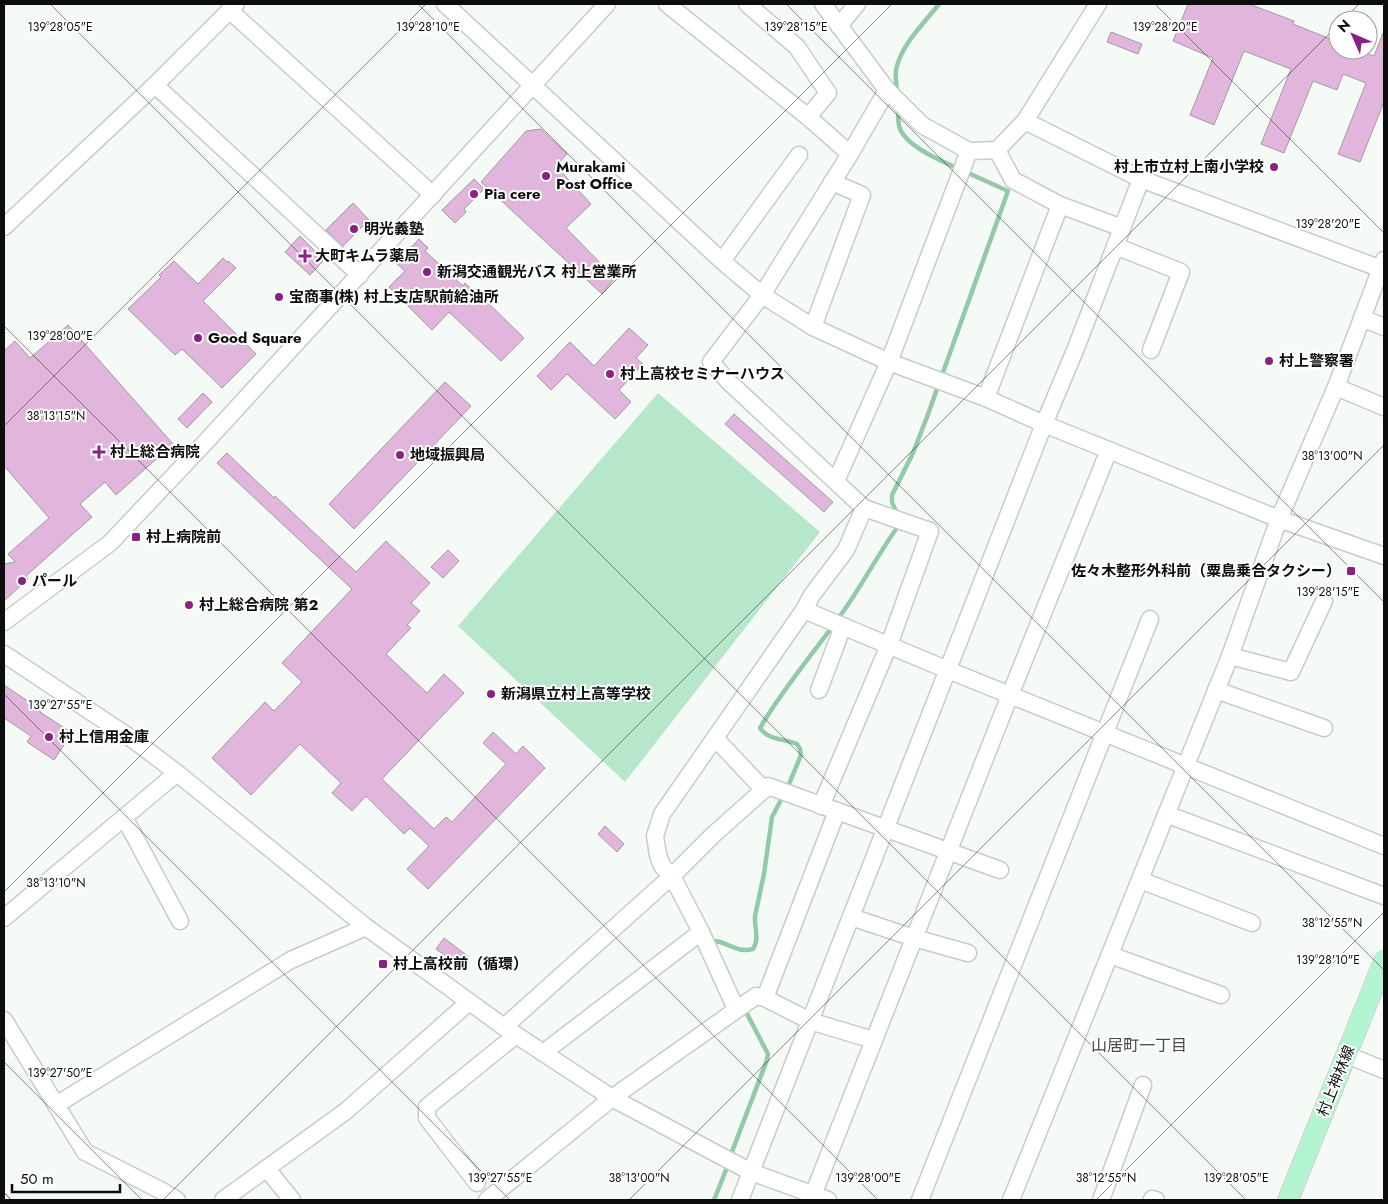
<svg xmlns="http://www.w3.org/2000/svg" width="1388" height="1204" font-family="Jost,'Noto Sans JP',sans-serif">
<rect width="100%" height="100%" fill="#f6faf7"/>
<!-- green -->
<path fill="#b6e7ca" d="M658 393 820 532 625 782 458 626Z"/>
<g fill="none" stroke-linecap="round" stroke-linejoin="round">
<!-- stream -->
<g stroke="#92c9a9" stroke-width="4.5">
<path d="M897 94C897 86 894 74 897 66 903 43 925 22 939 4"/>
<path d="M898 107C898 113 898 120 899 126 904 146 942 161 959 169"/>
<path d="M897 514 892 502V495L913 453 927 417 1008 191 966 172"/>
<path d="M787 789 801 755 800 749 797 744C785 739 768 740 760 728 785 685 819 647 847 606 865 580 880 551 899 525"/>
<path d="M712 945 713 943 716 941C731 944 737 953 753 949 760 939 754 927 755 916L764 874 772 817 783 796"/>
<path d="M730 1157 767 1060 768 1054 744 1008"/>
<path d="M714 1200 728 1165"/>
</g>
</g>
<!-- building -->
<g fill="#e2b5dc" stroke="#9f9c9f">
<path d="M1188 4H1249L1294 21 1293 24 1338 42V50H1358L1374 56 1383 33H1384V102L1360 162 1338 154 1366 83 1343 74 1337 90 1313 81 1284 153 1261 144 1291 69 1244 51 1214 125 1190 115 1213 58 1173 41Z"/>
<path d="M1111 32 1142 44 1138 54 1107 42Z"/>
<path d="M541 129 567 154 556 166 591 204 566 228 615 278 602 294 481 182 526 131Z"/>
<path d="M474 179 484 189 464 209 466 212 455 223 442 210Z"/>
<path d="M353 203 369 220 343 246 326 230Z"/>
<path d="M300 236 324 260 310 275 285 252Z"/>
<path d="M419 239 428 248 425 251 463 286 465 283 484 301 485 300 524 338 501 361 449 312 432 330 389 287 405 271 396 263Z"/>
<path d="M223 258 227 262 228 261 236 268 203 301 256 354 222 388 182 349 175 355 128 309 161 277 159 275 174 261 198 284Z"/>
<path d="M68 325 173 444 116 495 105 482 80 504 92 517 26 576 28 579 4 601V564L15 562 8 554 49 518 4 466V351L15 341 30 358Z"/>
<path d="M629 328 648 345 636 358 643 364 619 390 631 402 615 419 567 374 551 390 537 376 570 342 594 366Z"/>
<path d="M445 382 471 406 354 529 329 504Z"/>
<path d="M203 393 212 402 187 428 178 419Z"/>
<path d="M734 414 833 502 824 512 725 424Z"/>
<path d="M227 453 274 498 275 496 356 572 386 541 430 583 411 603 420 611 407 625 411 628 386 654 427 693 444 674 464 693 382 779 434 829 446 817 452 822 506 764 483 743 493 732 516 754 523 746 545 768 428 889 407 869 429 846 410 828 404 834 366 796 352 811 332 793 341 783 300 744 251 795 212 758 265 702 274 711 302 682 282 663 352 589 217 463Z"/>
<path d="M448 550 459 561 443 578 431 567Z"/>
<path d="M4 685 41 710 40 712 72 733 54 760 27 742 31 736 4 718Z"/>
<path d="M605 826 624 844 617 852 598 834Z"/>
<path d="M444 938 469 957 461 967 436 949Z"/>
</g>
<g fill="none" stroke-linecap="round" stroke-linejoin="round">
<defs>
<g id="minor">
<path d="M445 4 722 261 762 295 813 327 889 362 986 398 1044 424 1279 519 1384 556"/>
<path d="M667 4 808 117 850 154"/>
<path d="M747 4 797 47 828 93 808 117"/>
<path d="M823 4 887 90 922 125 969 151 997 150 1025 121 1098 4"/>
<path d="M229 10 433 195"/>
<path d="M839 26 857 4"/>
<path d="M155 85 360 275"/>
<path d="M1025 121 1141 179 1384 270"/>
<path d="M997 150 1013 180 1060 205 1122 228"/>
<path d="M4 227 155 85 236 4"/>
<path d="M1115 246 1181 272 1151 350"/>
<path d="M722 261 799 155"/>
<path d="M1362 318 1384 327"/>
<path d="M813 327 862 195 832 182"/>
<path d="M1336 387 1384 407"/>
<path d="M986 398 1060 205"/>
<path d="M836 481 889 362 969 151"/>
<path d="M804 610 948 670 1384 846"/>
<path d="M4 622 110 543 202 446 607 4"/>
<path d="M4 654 135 741 177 773 366 927 504 1027 612 1098 751 1172 828 1200"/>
<path d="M1230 656 1291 672 1324 601"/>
<path d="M819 690 843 626"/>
<path d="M1216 690 1324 728"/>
<path d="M715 738 764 790"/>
<path d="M821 806 889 645 930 531 864 508"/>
<path d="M1166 814 1384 896"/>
<path d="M124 817 180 921"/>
<path d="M1140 880 1252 923"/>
<path d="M851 917 914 938 968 953"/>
<path d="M4 918 177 773"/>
<path d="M1110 955 1221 995"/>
<path d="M765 998 837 811"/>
<path d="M736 1009 701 932 672 876 662 866 658 855 655 836 662 814 804 610 812 595 846 550 864 508 728 381 711 362 762 295 850 154 887 90"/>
<path d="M4 1020 85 1152 164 1192 177 1200"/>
<path d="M504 1027 672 876 713 835 768 786 1000 870"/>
<path d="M543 1053 701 932"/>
<path d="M1347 1055 1384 1070"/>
<path d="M56 1105 291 960 366 927"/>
<path d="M267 1169 292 1200"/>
<path d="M477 1183 427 1118V1107L516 1035"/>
<path d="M813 1195 1010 695 1109 450"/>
<path d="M1152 1199 1156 1200"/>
<path d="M223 1200 346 1111 469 1002"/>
<path d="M487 1200 612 1098 756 996 765 998 810 1021 873 1040"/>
<path d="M740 1200 1044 424 1076 348 1141 179"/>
<path d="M920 1200 1150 619"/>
<path d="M1011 1200 1230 656 1279 519 1336 387 1384 260"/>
<path d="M1101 1200 1143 1085"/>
</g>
<path id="major" d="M1288 1200 1384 961"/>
</defs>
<!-- minor casing -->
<use href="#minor" stroke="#c8ccc9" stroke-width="19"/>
<!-- major casing -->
<use href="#major" stroke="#d3d3d3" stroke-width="22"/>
<!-- minor -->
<use href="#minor" stroke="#fff" stroke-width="16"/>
<!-- major -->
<use href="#major" stroke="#b3f4d1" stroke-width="20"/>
<defs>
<path id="rail" d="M4 1196 8 1200"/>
</defs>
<!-- rail casing -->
<use href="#rail" stroke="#575857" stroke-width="5.5"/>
<!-- rail -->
<use href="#rail" stroke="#fff" stroke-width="4" stroke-dasharray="11" stroke-linecap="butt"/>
</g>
<!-- ticks -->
<path fill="none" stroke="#0c0d0c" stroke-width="1" stroke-opacity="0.45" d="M50 4 1246 1200M418 4 1384 970M786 4 1384 602M1155 4 1384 233M1343 20 1359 4M4 326 878 1200M4 426 426 4M4 694 510 1200M4 892 892 4M4 1062 142 1200M163 1200 1338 25M629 1200 1384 445M1096 1200 1384 912"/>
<!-- markers -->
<g fill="#8b2084" stroke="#fff" stroke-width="2">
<circle cx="1274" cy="167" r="5"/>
<circle cx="546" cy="176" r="5"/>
<circle cx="474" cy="194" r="5"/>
<circle cx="354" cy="229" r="5"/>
<path d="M302.5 248.5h5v5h5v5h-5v5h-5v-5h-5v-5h5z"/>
<circle cx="427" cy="272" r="5"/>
<circle cx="279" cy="297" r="5"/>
<circle cx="198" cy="338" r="5"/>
<circle cx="1269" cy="361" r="5"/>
<circle cx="610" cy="374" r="5"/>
<path d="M96.5 444.5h5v5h5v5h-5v5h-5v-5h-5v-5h5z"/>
<circle cx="400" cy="455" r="5"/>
<rect x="131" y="532" width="10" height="10" rx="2.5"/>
<rect x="1346" y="566" width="10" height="10" rx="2.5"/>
<circle cx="22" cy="581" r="5"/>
<circle cx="189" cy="605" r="5"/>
<circle cx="491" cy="694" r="5"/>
<circle cx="49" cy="737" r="5"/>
<rect x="378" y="959" width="10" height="10" rx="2.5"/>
</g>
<g text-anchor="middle" stroke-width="4" stroke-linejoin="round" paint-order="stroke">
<!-- poi labels -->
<g font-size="15" font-weight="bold" fill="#0c0d0c" stroke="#fff" text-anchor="start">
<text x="556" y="172">Murakami<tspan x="556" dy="17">Post Office</tspan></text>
<text x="1264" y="172" text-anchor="end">村上市立村上南小学校</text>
<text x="484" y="199">Pia cere</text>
<text x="364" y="234">明光義塾</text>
<text x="315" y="261">大町キムラ薬局</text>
<text x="437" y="277">新潟交通観光バス 村上営業所</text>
<text x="289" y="302">宝商事(株) 村上支店駅前給油所</text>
<text x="208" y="343">Good Square</text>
<text x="1279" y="366">村上警察署</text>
<text x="620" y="379">村上高校セミナーハウス</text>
<text x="110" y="457">村上総合病院</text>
<text x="410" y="460">地域振興局</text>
<text x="146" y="542">村上病院前</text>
<text x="1341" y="576" text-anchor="end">佐々木整形外科前（粟島乗合タクシー）</text>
<text x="32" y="586">パール</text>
<text x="199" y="610">村上総合病院 第2</text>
<text x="501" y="699">新潟県立村上高等学校</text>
<text x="59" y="742">村上信用金庫</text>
<text x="393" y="969">村上高校前（循環）</text>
</g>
<!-- street labels -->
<g font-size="15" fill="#0c0d0c" stroke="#fff">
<text transform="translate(1336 1081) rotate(-68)" y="5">村上神林線</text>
</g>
<!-- neighbourhood labels -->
<g font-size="16" fill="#464947" stroke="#fff">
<text x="1139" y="1051">山居町一丁目</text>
</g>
</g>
<g font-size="12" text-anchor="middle" fill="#0c0d0c" stroke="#fff" stroke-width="4" stroke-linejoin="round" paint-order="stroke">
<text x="60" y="31">139°28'05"E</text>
<text x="428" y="31">139°28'10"E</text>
<text x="796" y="31">139°28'15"E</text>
<text x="1165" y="31">139°28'20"E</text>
<text x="1328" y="228">139°28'20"E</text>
<text x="60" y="340">139°28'00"E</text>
<text x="56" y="420">38°13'15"N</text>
<text x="1332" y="460">38°13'00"N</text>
<text x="1328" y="596">139°28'15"E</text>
<text x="60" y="709">139°27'55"E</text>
<text x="56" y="887">38°13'10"N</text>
<text x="1332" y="927">38°12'55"N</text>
<text x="1328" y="964">139°28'10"E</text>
<text x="60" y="1077">139°27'50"E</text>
<text x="639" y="1182">38°13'00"N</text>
<text x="1106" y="1182">38°12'55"N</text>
<text x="500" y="1182">139°27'55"E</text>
<text x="868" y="1182">139°28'00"E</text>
<text x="1236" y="1182">139°28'05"E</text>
</g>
<!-- border -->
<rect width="1388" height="1204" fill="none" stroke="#0c0d0c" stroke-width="10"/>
<!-- north arrow -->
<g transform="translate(1353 35) rotate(315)"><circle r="24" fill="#ffffff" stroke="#9e9e9e"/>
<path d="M0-4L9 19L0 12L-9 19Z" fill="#8b2084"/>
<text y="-8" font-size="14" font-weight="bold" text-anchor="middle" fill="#0c0d0c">N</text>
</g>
<!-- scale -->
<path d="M12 1184v8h108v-8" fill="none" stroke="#0c0d0c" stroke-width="2.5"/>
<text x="20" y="1184" font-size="15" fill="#0c0d0c" stroke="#ffffff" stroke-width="4" paint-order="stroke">50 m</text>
</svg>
